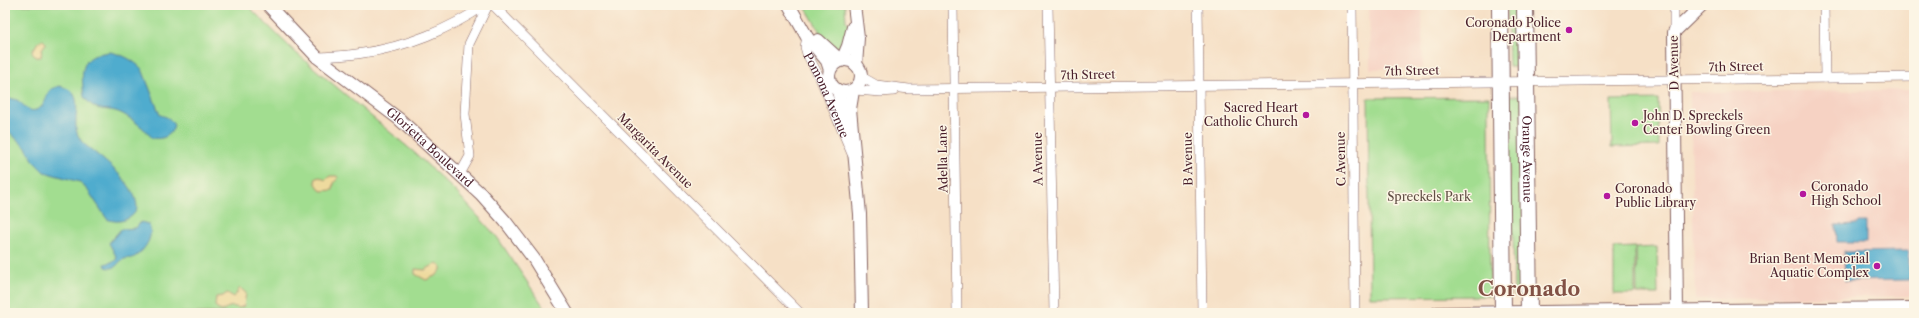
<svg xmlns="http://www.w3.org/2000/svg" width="1919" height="318" font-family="'Libre Caslon Text',serif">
<rect width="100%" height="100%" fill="#fcf5e5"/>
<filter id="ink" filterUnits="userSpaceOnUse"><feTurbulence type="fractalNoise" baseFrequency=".025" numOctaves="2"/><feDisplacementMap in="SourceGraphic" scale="8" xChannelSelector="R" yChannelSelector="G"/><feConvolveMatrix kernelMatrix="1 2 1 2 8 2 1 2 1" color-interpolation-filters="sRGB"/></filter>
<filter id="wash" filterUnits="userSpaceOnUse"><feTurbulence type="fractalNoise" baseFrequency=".012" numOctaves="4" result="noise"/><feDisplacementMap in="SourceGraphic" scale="16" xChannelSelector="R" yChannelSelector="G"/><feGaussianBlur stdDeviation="0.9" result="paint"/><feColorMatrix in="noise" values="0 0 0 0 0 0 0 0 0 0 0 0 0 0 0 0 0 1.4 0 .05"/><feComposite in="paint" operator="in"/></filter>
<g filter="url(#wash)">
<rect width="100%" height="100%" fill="#f6e0c6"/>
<!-- built -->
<g fill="#f6d2c3">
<path d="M1369 5H1422L1423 68 1370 69Z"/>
<path d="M1914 90V296L1695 299 1690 92Z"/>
</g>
<!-- green -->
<g fill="#a2dd90" stroke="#767e5e">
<path d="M5 5H247L295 52 416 154 456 192 497 237 548 313H5Z"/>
<path d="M804 5H845L846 21 849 24 840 53 819 35V30Z"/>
<path d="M1507 5H1521V67H1509Z"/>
<path d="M1508 96H1522L1524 296H1514L1513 234 1510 225Z"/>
<path d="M1489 97 1490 296 1370 297 1368 98Z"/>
<path d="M1658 99 1659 146 1612 147 1611 100Z"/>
<path d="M1635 247V294H1614V248Z"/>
<path d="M1657 247 1658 294H1637L1636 248Z"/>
</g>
<!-- sand -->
<g fill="#eeda9e" stroke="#9c7c64">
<path d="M43 40 46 43 42 49 41 57H36L32 52 38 42Z"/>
<path d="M330 176H337L338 178 334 183 333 190 321 191 315 182 316 178 320 177 325 180Z"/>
<path d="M437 263 441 266V270L437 275 426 280 415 274V269L425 270Z"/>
<path d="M240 288 246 293 244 306 239 308C232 305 227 307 222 311L217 309 215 305 216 297 223 296 227 293 234 297Z"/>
</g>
<!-- water -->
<g fill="#4facce" stroke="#4c667c">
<path d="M110 52C123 55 132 59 142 69L160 115C167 117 171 118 174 126 171 136 163 140 152 138 144 128 135 121 123 114 105 105 99 116 84 97 81 71 79 55 110 52Z"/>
<path d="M59 86C84 91 75 110 76 127 76 133 79 137 82 142 99 157 138 183 137 209 132 220 118 224 107 219L89 192 80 182 44 172 35 163 26 148 5 128V101C21 92 23 114 36 110 46 107 45 96 51 89Z"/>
<path d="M141 222 148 224C155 234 146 249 136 256 132 259 129 258 124 259 117 262 117 271 106 267L105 264 115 261 117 258 109 243 121 229 136 228Z"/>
<path d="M1859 222H1866V242H1837L1836 225 1858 224Z"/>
<path d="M1909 251V280L1845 281 1844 252Z"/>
</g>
</g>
<g filter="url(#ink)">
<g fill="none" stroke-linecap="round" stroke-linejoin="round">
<defs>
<g id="minor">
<path d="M493 5 800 313"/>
<path d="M953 5 957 313"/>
<path d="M1048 5 1054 313"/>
<path d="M1198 5 1202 313"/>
<path d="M1352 5 1355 313"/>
<path d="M1674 5V32"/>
<path d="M1824 5 1825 78"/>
<path id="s1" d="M807 37 805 47 807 54 821 80 852 154"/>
<path d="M317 57C333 56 348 56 363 53 406 47 450 29 485 5"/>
<path d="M862 77 876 85 909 89 1914 77"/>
<path d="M855 90 881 92 894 91"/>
<path d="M460 174 470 156 465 114 469 44 488 5"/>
</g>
<g id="tertiary">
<path id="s2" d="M268 5 317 57 399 119 481 194 505 221 534 259 567 313"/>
<path d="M789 5 807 37 827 61 830 70"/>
<path d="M854 5 858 38 856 65"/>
<path d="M818 40 841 61"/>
<circle cx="845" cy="76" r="16"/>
<path d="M842 60 848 46 853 27"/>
<path d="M838 91 846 123"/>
<path d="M853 91 850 109 860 214 862 313"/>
<path d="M1437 313 1914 308"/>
<path d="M1677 313 1674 32 1702 5"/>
</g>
<g id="trunk">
<path d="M1500 5 1503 313"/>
<path id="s3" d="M1525 5 1529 313"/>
</g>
</defs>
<!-- minor casing -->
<use href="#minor" stroke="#866361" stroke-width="10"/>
<!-- tertiary casing -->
<use href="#tertiary" stroke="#866361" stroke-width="14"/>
<!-- trunk casing -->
<use href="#trunk" stroke="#866361" stroke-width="18"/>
<!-- minor -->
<use href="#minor" stroke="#fff" stroke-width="9"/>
<!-- tertiary -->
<use href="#tertiary" stroke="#fff" stroke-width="12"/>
<!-- trunk -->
<use href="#trunk" stroke="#fff" stroke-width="16"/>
</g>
</g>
<!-- markers -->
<g fill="#b5179e" stroke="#fcf5e5" stroke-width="1.5">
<circle cx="1569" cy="30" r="4"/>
<circle cx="1306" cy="115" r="4"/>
<circle cx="1635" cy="123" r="4"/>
<circle cx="1803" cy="194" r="4"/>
<circle cx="1607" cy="196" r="4"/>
<circle cx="1877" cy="266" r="4"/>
</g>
<g text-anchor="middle" stroke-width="3" stroke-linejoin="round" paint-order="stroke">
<!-- poi labels -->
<g font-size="12" fill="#4a1f2b" stroke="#fcf5e5" text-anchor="end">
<text x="1561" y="27">Coronado Police<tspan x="1561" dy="14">Department</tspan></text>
<text x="1298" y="112">Sacred Heart<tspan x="1298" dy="14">Catholic Church</tspan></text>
<text x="1643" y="120" text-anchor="start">John D. Spreckels<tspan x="1643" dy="14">Center Bowling Green</tspan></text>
<text x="1811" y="191" text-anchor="start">Coronado<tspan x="1811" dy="14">High School</tspan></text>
<text x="1615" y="193" text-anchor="start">Coronado<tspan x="1615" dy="14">Public Library</tspan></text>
<text x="1869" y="263">Brian Bent Memorial<tspan x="1869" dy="14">Aquatic Complex</tspan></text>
</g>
<!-- street labels -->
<g font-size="12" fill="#4a1f2b" stroke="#fcf5e5">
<text transform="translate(1674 63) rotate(-91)" y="4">D Avenue</text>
<text transform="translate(1736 67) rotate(-1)" y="4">7th Street</text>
<text transform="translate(1412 71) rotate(-1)" y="4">7th Street</text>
<text transform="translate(1088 75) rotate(-1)" y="4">7th Street</text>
<text dy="4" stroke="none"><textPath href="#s1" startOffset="63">Pomona Avenue</textPath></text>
<text dy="4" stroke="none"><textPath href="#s2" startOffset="216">Glorietta Boulevard</textPath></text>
<text transform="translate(655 151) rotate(45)" y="4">Margarita Avenue</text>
<text transform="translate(943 159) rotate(-91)" y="4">Adella Lane</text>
<text transform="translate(1038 159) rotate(-91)" y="4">A Avenue</text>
<text transform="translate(1188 159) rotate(-91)" y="4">B Avenue</text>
<text transform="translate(1341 159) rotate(-91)" y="4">C Avenue</text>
<text dy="4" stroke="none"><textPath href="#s3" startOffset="154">Orange Avenue</textPath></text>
</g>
<!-- park labels -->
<g font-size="12" fill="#604e44" stroke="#fcf5e5">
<text x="1429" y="201">Spreckels Park</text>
</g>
<!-- town labels -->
<g font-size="20" font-weight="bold" fill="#825145" stroke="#fcf5e5">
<text x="1529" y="296">Coronado</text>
</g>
</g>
<!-- margin -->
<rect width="1919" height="318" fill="none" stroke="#fcf5e5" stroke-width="20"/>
</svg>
